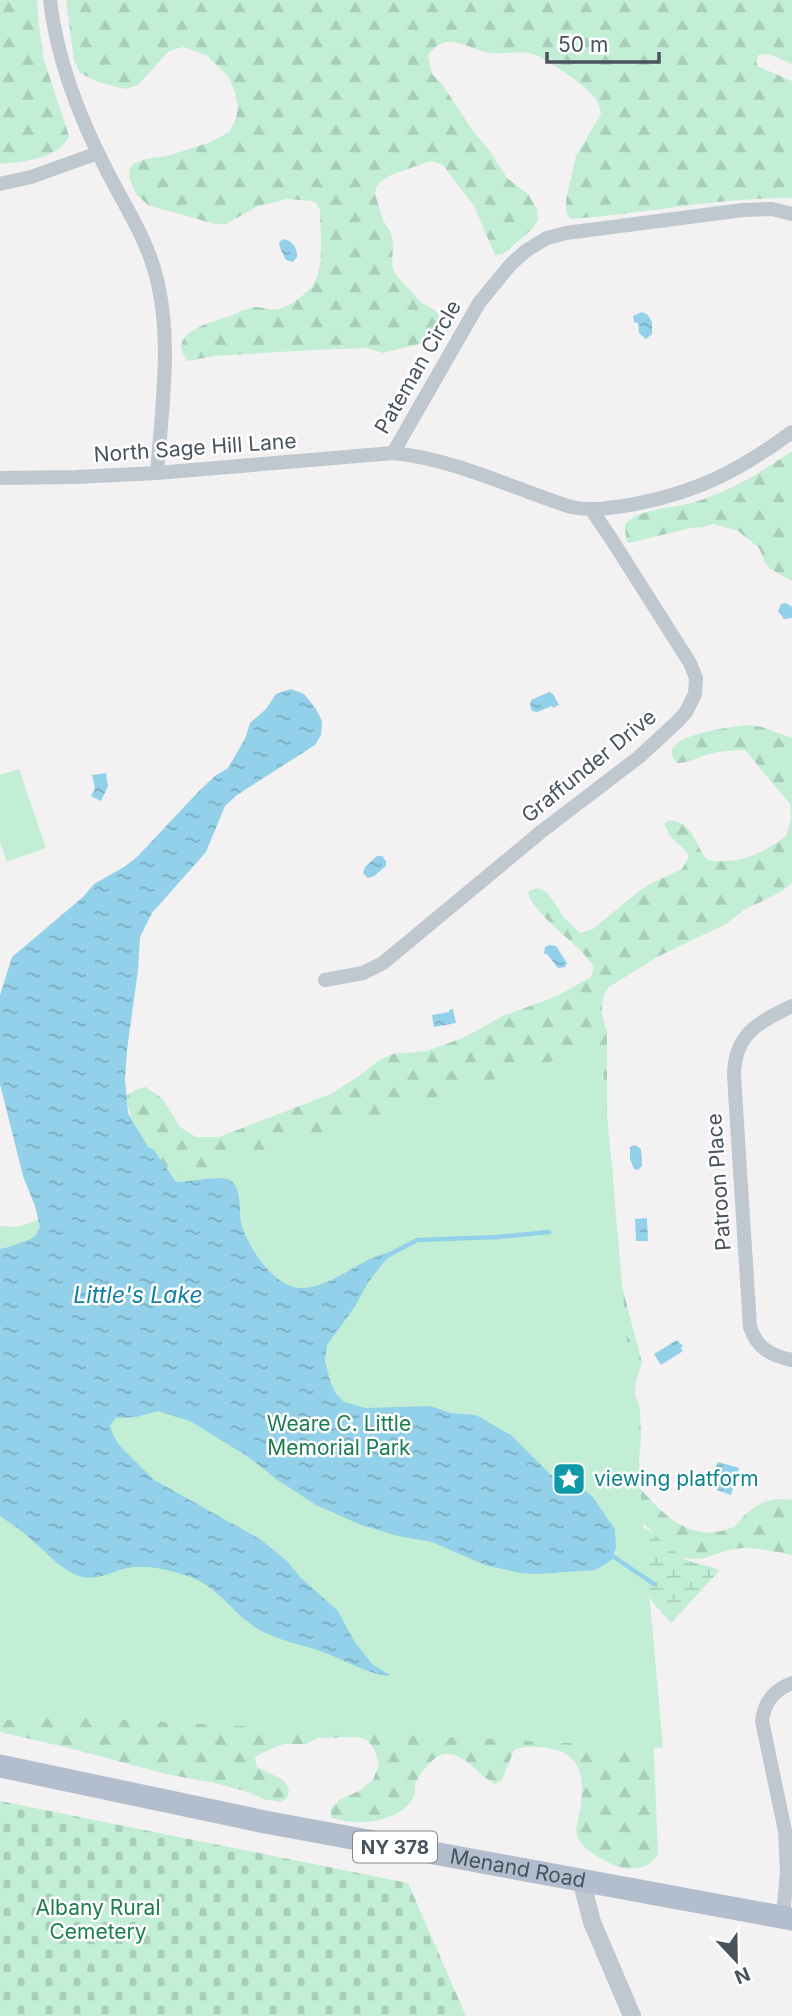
<svg xmlns="http://www.w3.org/2000/svg" width="792" height="2016" font-family="Inter,sans-serif">
<defs>
<pattern id="forest-firs" width="22" height="20" patternUnits="userSpaceOnUse" patternTransform="scale(1.75)"><rect width="22" height="20" fill="#c2eed6"/><path d="M5 1l3.5 6h-7zM16 11l3.5 6h-7z" fill="#a8ceba"/></pattern>
<pattern id="wetland-marsh" width="20" height="14" patternUnits="userSpaceOnUse" patternTransform="scale(1.75)"><rect width="20" height="14" fill="#c2eed6"/><path d="M1 5h8M5 5V1M11 12h8M15 12V8" fill="none" stroke="#a8ceba"/></pattern>
<pattern id="cemetery-stones" width="16" height="16" patternUnits="userSpaceOnUse" patternTransform="scale(1.75)"><rect width="16" height="16" fill="#c2eed6"/><path d="M2 7V4a2 2 0 0 1 4 0v3zM10 15v-3a2 2 0 0 1 4 0v3z" fill="#a8ceba"/></pattern>
<pattern id="water-ripples" width="26" height="14" patternUnits="userSpaceOnUse" patternTransform="scale(1.75)"><rect width="26" height="14" fill="#92d1e9"/><path d="M2 4q2-2 4 0t4 0M15 11q2-2 4 0t4 0" fill="none" stroke="#79acc0"/></pattern>
</defs>
<rect width="100%" height="100%" fill="#f3f1f1"/>
<!-- forest -->
<g fill="url(#forest-firs)">
<path d="M0 0H37L39 26 44 60 69 136C59 159 22 162 0 164Z"/>
<path d="M66 0H792V64L769 54 758 55 756 62 759 67 792 81V198C718 197 644 214 570 219L566 211V200L576 156 601 114C600 110 599 103 596 99 587 86 545 57 529 53 517 51 504 54 491 53 467 50 448 28 428 55L432 74 442 84 473 131 489 150 507 178 528 194 537 209 538 221 532 229 503 254 495 255 474 206 442 164 430 161 391 175 380 182 376 188 375 194 383 220 391 233 393 245 392 265 396 275 421 302 437 312 441 320 438 333 423 343 383 353 367 348 312 350 214 356 188 361C164 333 212 322 230 316 239 313 246 308 256 307 264 307 273 312 282 308 292 305 307 293 313 285 325 268 320 231 320 210L316 203 312 201 287 199 258 206 226 224H215L148 205 136 194 130 180 129 171 133 164 145 159 167 156 208 143 224 135 230 131 235 121 238 109 235 92 228 76 206 55 183 47 169 51 138 85 126 89 98 82 80 73 74 61Z"/>
<path d="M792 451V581L769 568 765 562 759 548 738 531 713 524 704 527 690 528 629 543 626 540 625 524C640 508 670 509 691 503 703 500 715 495 726 490 750 480 771 465 792 451Z"/>
<path d="M748 725 762 727 792 738V883L781 892 744 910 724 925 659 956 609 987C599 1001 601 1016 607 1031V1121L613 1175 615 1235 621 1283 642 1362 636 1381 635 1396 640 1408 641 1439 639 1458 640 1488C660 1511 683 1536 716 1532 722 1531 731 1529 736 1525 740 1521 743 1516 747 1513 762 1501 773 1497 792 1500V1555C776 1552 759 1548 743 1548 713 1549 700 1571 669 1550 658 1542 652 1530 642 1522L176 1182C155 1155 131 1132 126 1096L137 1089 146 1087 163 1099 180 1127 196 1137H219L333 1093 363 1073 379 1060 393 1054 427 1051 465 1037 503 1016 557 996 591 977 594 967C578 941 537 920 528 892 545 879 555 905 564 917 569 923 575 928 580 933L593 929 638 892 652 883 682 869 689 856C685 848 679 846 673 839 669 835 667 829 664 824L668 821C694 818 696 853 709 860 713 862 721 861 726 861 750 860 767 850 786 836L791 819 790 804 745 750C732 750 718 751 705 755 695 759 688 763 677 763 651 735 733 727 748 725Z"/>
<path d="M0 1628 652 1708 658 1854C654 1860 650 1865 642 1867 636 1869 625 1869 620 1867 608 1864 580 1848 577 1836 575 1826 579 1818 580 1809 585 1782 583 1755 552 1749 539 1747 526 1745 514 1750L502 1780 495 1784C478 1776 466 1752 444 1754 433 1756 418 1775 415 1785 415 1786 415 1795 414 1796 403 1823 353 1827 331 1817V1808L341 1799 359 1791 373 1780 379 1764 374 1749 367 1740 357 1737 318 1738 306 1744H284L266 1751 255 1757 257 1767 283 1780 289 1789 287 1798 280 1802 263 1799 248 1792 215 1783 166 1774 69 1748 0 1732Z"/>
</g>
<!-- wetland -->
<path fill="url(#wetland-marsh)" d="M634 1527 647 1529 686 1560 720 1570 671 1623 653 1603 644 1585Z"/>
<!-- cemetery -->
<path fill="url(#cemetery-stones)" d="M0 1801 408 1883 466 2016H0Z"/>
<!-- green -->
<g fill="#c2eed6">
<path d="M19 769 46 848 7 862 0 842V775Z"/>
<path d="M601 1046 663 1748 28 1715 0 1722V1226L16 1227Z"/>
</g>
<!-- water -->
<g fill="url(#water-ripples)">
<path d="M283 239C292 240 298 249 297 257L293 262 286 260C284 256 279 247 279 243Z"/>
<path d="M642 312 648 315 652 322V334L646 339 639 333 638 323 634 322 633 316Z"/>
<path d="M786 603 792 607V618L784 619 778 611 781 604Z"/>
<path d="M291 689 304 694 316 709 322 721 321 735 315 745 237 795 225 806 206 852 152 913 140 937 138 970 127 1050 125 1079 128 1113 148 1147 154 1150 176 1182C190 1182 220 1175 230 1180 243 1188 238 1213 242 1226 249 1249 276 1290 303 1288 336 1286 360 1257 392 1252L369 1281 354 1308 327 1345 325 1360 330 1381 336 1394 344 1402 365 1408 430 1406 451 1413 476 1415 511 1435 551 1475 565 1478 579 1486 592 1496 615 1529 616 1548 611 1560 604 1565 595 1570 537 1574 520 1573 485 1565 432 1542 398 1536 361 1525 316 1505 276 1479 250 1458 190 1421 158 1411 136 1417 116 1418 110 1425 113 1435 119 1445 154 1480 260 1539 287 1561 301 1578 338 1611 354 1641 373 1665 390 1675 388 1676C365 1673 345 1660 323 1652 301 1644 278 1641 258 1629 235 1615 220 1590 195 1579 174 1571 150 1564 127 1568 110 1572 94 1583 76 1575 60 1568 47 1553 34 1542 24 1532 12 1524 0 1516V1249L9 1247 31 1239 36 1235 40 1227 35 1206 23 1176 0 1084V995L12 957 83 897 94 884 124 867 137 857 200 790 215 776 228 768 245 739 250 723 266 709 276 694Z"/>
<path d="M549 692 553 694 559 705 553 708 552 706 537 712 532 711 530 705 531 700Z"/>
<path d="M106 773 108 786 101 801 91 796 95 788 92 775Z"/>
<path d="M377 856H382L386 861V866L374 876 368 878 363 873 365 867Z"/>
<path d="M550 945 556 946 567 963 565 967 558 968 547 954H544L545 947Z"/>
<path d="M453 1009 456 1023 434 1027 432 1015 449 1012V1010Z"/>
<path d="M635 1145 641 1149 642 1166 638 1170 634 1169 630 1159V1147Z"/>
<path d="M647 1218 648 1241H636L635 1219Z"/>
<path d="M677 1340 683 1346 681 1348 683 1351 661 1365 654 1354Z"/>
<path d="M718 1462 739 1468 731 1495 717 1490 722 1474 714 1471Z"/>
</g>
<g fill="none" stroke-linecap="round" stroke-linejoin="round">
<!-- stream -->
<g stroke="#92d1e9" stroke-width="4.5">
<path d="M387 1256 417 1240 497 1237 549 1232"/>
<path d="M608 1553 654 1584"/>
</g>
<!-- minor -->
<g stroke="#bfc7cf" stroke-width="14">
<path d="M50 0C57 61 79 117 107 171 124 204 145 236 155 272 173 336 162 407 157 473"/>
<path d="M0 184 31 177 98 153"/>
<path d="M393 453 479 303 511 264 527 250 547 238 566 233 743 210 772 209 792 214"/>
<path d="M0 478 76 477 157 473 393 453C454 459 512 488 571 507 591 511 611 508 630 505 696 493 739 471 792 432"/>
<path d="M325 980 363 973 383 963 542 831 639 757 678 721 686 712 695 694 696 678 690 663 612 540 591 509"/>
<path d="M792 1006C759 1022 734 1034 734 1076L750 1327C757 1348 771 1356 792 1360"/>
<path d="M783 1917 787 1871 785 1831 762 1721C764 1702 774 1690 792 1683"/>
</g>
<!-- tertiary -->
<path stroke="#bfc7cf" stroke-width="18" d="M581 1880 592 1922 632 2016"/>
<!-- primary -->
<path stroke="#b2bece" stroke-width="23" id="s1" d="M0 1766 265 1822 792 1919"/>
</g>
<!-- icons -->
<defs>
<symbol id="sight-square" viewBox="-11 -11 22 22"><rect x="-9" y="-9" width="18" height="18" rx="4" fill="#0f9aa8" stroke="#fff"/><path d="M0-6L1.8-2.2L6-1.7L2.9 1.2L3.7 5.4L0 3.3L-3.7 5.4L-2.9 1.2L-6-1.7L-1.8-2.2Z" fill="#fff"/></symbol>
</defs>
<g fill-rule="evenodd">
<use href="#sight-square" x="550" y="1460" width="38" height="38"/>
</g>
<g text-anchor="middle" stroke-width="5" stroke-linejoin="round" paint-order="stroke">
<!-- shield labels -->
<rect fill="#fff" stroke="#80878e" stroke-width="2" x="353" y="1831.5" width="84" height="31" rx="5"/>
<g font-size="19" font-weight="bold" fill="#49535e">
<text x="395" y="1854">NY 378</text>
</g>
<!-- street labels -->
<g font-size="21" fill="#49535e" stroke="#fff">
<text transform="translate(418 367) rotate(-60)" y="7">Pateman Circle</text>
<text transform="translate(195 448) rotate(-4)" y="7">North Sage Hill Lane</text>
<text transform="translate(589 766) rotate(-39)" y="7">Graffunder Drive</text>
<text transform="translate(719 1182) rotate(-94)" y="7">Patroon Place</text>
<text dy="7" stroke="none"><textPath href="#s1" startOffset="528">Menand Road</textPath></text>
</g>
<!-- park labels -->
<g font-size="21" fill="#1c7d53" stroke="#fff">
<text x="339" y="1431">Weare C. Little<tspan x="339" dy="24">Memorial Park</tspan></text>
<text x="98" y="1915">Albany Rural<tspan x="98" dy="24">Cemetery</tspan></text>
</g>
<!-- culture labels -->
<g font-size="21" fill="#0d838f" stroke="#fff" text-anchor="start">
<text x="594" y="1486">viewing platform</text>
</g>
<!-- water labels -->
<g font-size="23" font-style="italic" fill="#137ea7" stroke="#fff">
<text x="138" y="1303">Little's Lake</text>
</g>
</g>
<!-- north arrow -->
<g transform="translate(736 1960) rotate(158)" stroke="#ffffff" stroke-width="5" paint-order="stroke">
<path d="M0-5L12 26L0 18L-12 26Z" fill="#49535e"/>
<text y="-10" font-size="19" font-weight="bold" text-anchor="middle" fill="#49535e">N</text>
</g>
<!-- scale -->
<path d="M547 52v10h112v-10" fill="none" stroke="#49535e" stroke-width="3.5"/>
<text x="558" y="52" font-size="21" fill="#49535e" stroke="#ffffff" stroke-width="5" paint-order="stroke">50 m</text>
</svg>
